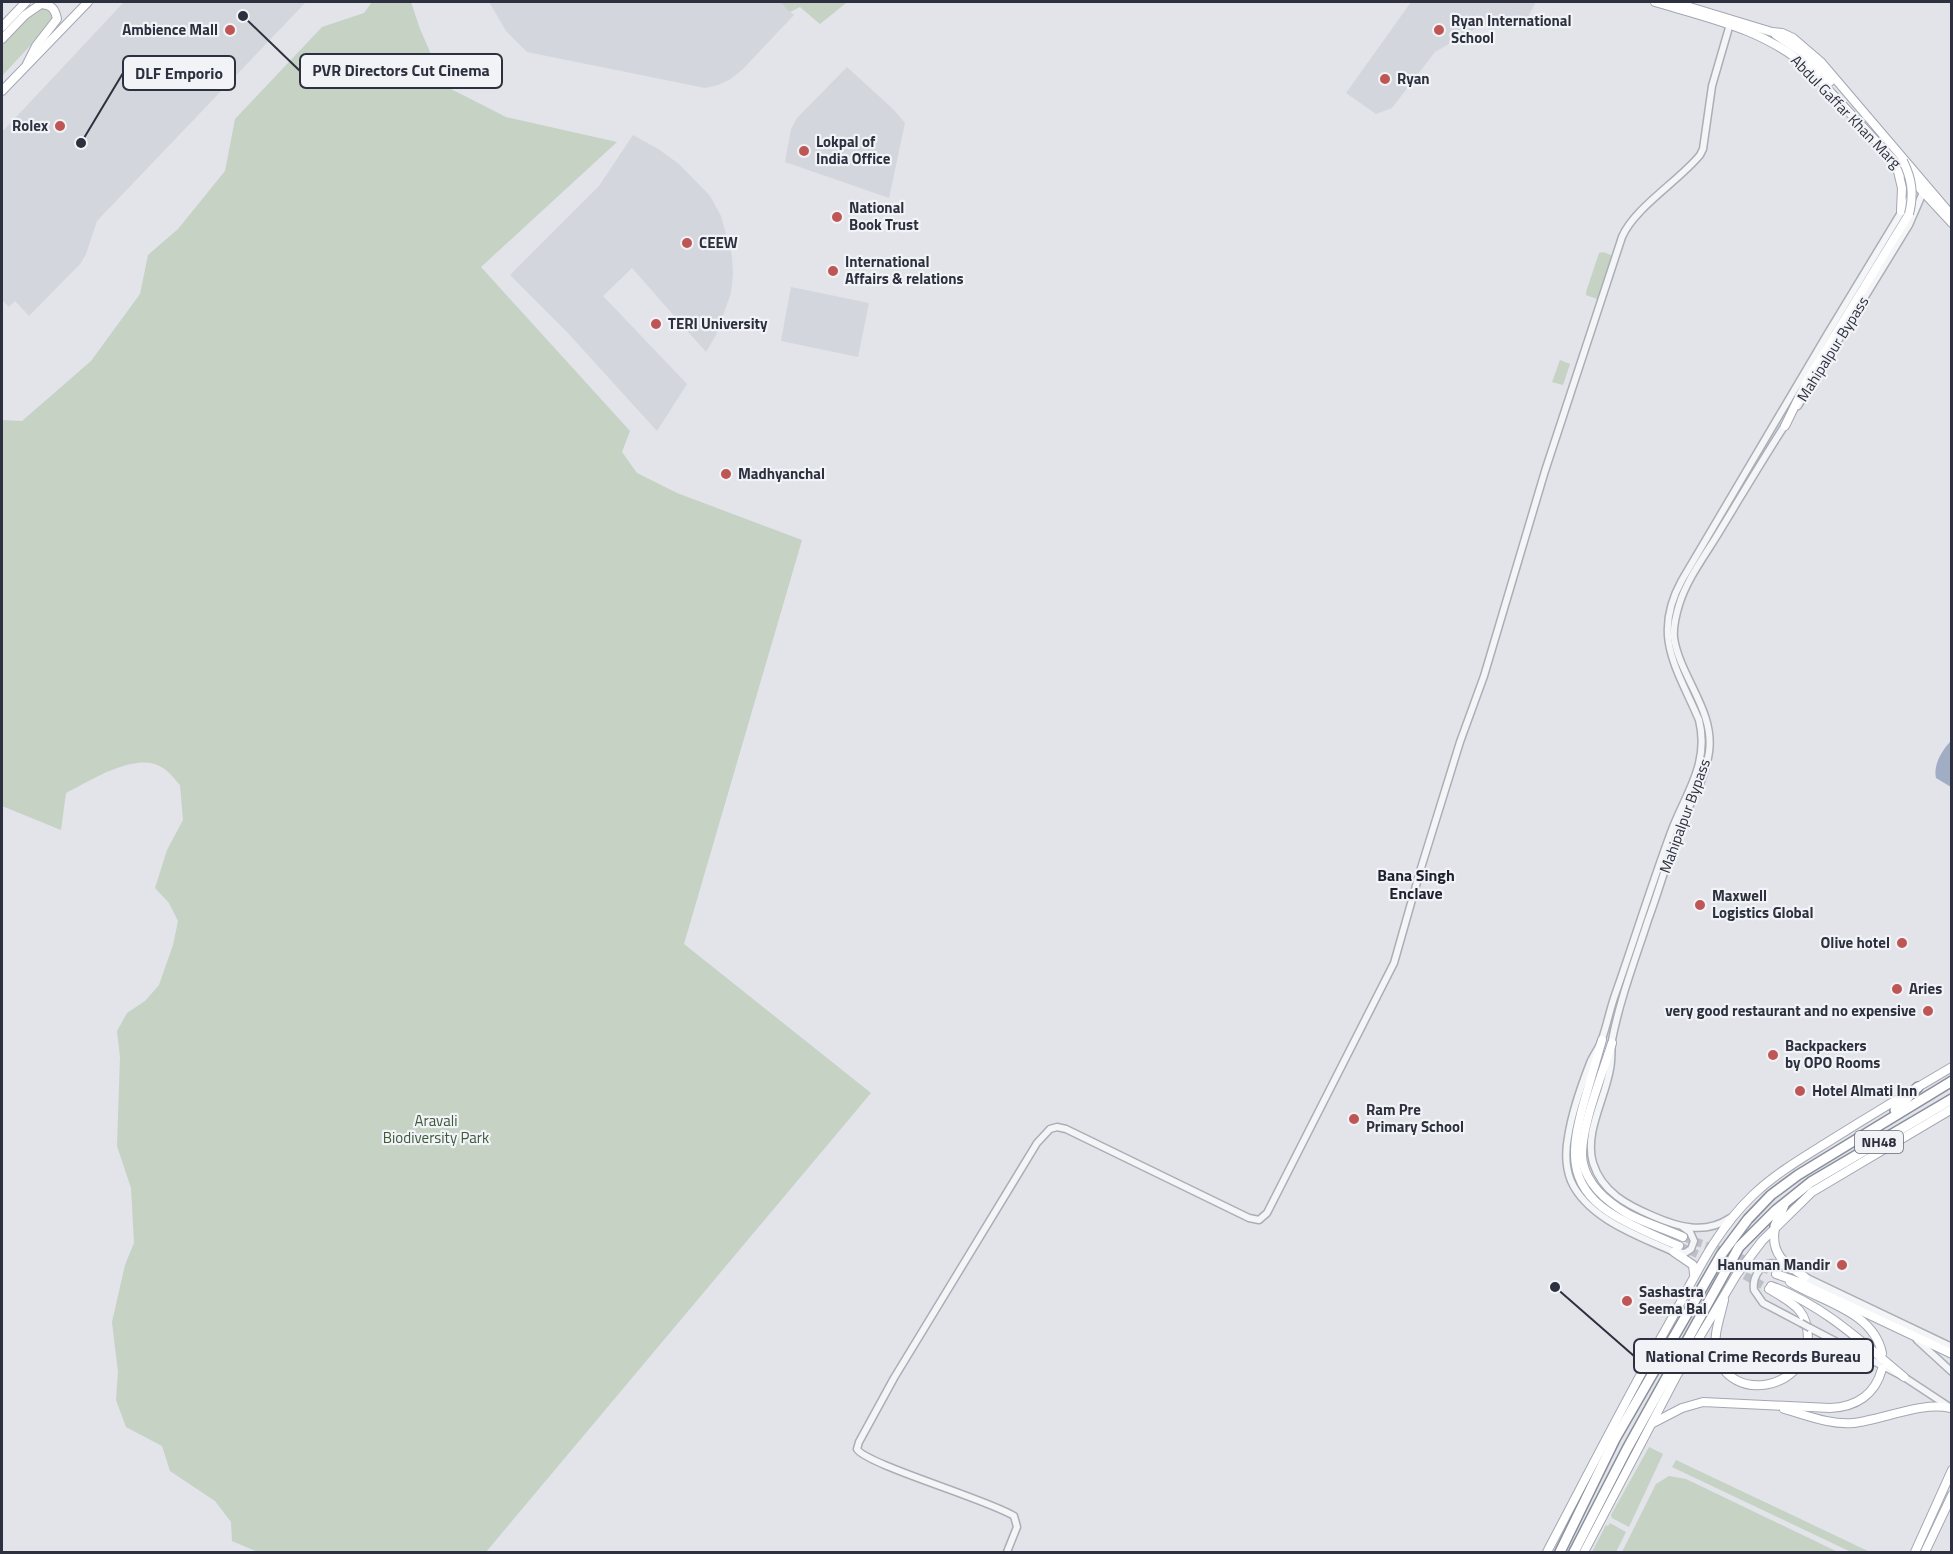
<svg xmlns="http://www.w3.org/2000/svg" width="1953" height="1554" font-family="'Titillium Web',sans-serif">
<rect width="100%" height="100%" fill="#e2e4e9"/>
<!-- built -->
<g fill="#d4d6dd">
<path d="M124 2H306L97 221 86 254 81 263 29 316 15 301 9 307 2 300V132Z"/>
<path d="M489 2H780L794 15 742 70 729 80 718 85 705 88 527 52 506 31Z"/>
<path d="M1411 2H1536L1527 18 1480 26 1435 52 1392 108 1376 114 1346 93Z"/>
<path d="M847 67 894 110 905 123 889 198 785 162 791 129 797 118Z"/>
<path d="M633 135 660 150 680 165 710 196 721 216 732 256 733 274 731 293 716 335 706 352 632 268 603 296 687 384 657 431 567 332 510 275 599 186Z"/>
<path d="M791 287 869 303 858 357 781 341Z"/>
</g>
<!-- green -->
<g fill="#c5d2c4">
<path d="M372 2H411L420 29 445 86 506 117 617 142 481 267 630 431 622 452 637 473 677 493 802 540 684 944 871 1093 486 1552H258L232 1541 231 1522 215 1501 170 1471 162 1446 126 1427 116 1400 118 1372 112 1322 125 1265 134 1243 131 1188 117 1146 120 1057 117 1031 127 1013 145 1001 159 985 173 945 178 921 169 903 155 888 167 850 183 820 180 785C175 780 170 772 163 768 137 750 90 781 66 793L61 830 2 806V420L22 421 91 361 140 294 148 255 178 229 225 171 235 119 322 27 364 13Z"/>
<path d="M780 2H845L846 3 820 24 800 7 790 12Z"/>
<path d="M44 7 52 13V22L2 76V44L33 12Z"/>
<path d="M1603 252 1611 255 1612 259 1599 298 1597 299 1586 295V292L1599 253Z"/>
<path d="M1560 360 1570 364 1563 385 1552 382Z"/>
<path d="M1649 1447 1663 1454 1629 1527 1612 1518 1611 1515Z"/>
<path d="M1676 1460 1870 1552H1851L1672 1467Z"/>
<path d="M1669 1476 1686 1479 1838 1552H1622L1656 1484Z"/>
<path d="M1610 1523 1626 1532 1616 1552H1592L1606 1525 1608 1526Z"/>
</g>
<!-- water -->
<path fill="#a1adc4" d="M1951 741V787L1936 778C1933 765 1942 750 1951 741Z"/>
<g fill="none" stroke-linecap="round" stroke-linejoin="round">
<!-- major-tunnel -->
<g stroke="#bec0c7" stroke-width="8" stroke-dasharray="8 4" stroke-linecap="butt">
<path d="M1683 1237 1749 1261 1776 1274"/>
<path d="M1679 1246 1742 1274 1769 1289"/>
</g>
<defs>
<g id="minor">
<path d="M1798 406 1909 225 1924 190"/>
<path d="M1730 1218C1705 1235 1678 1227 1653 1216 1627 1205 1602 1192 1593 1163 1584 1133 1605 1099 1610 1069 1612 1060 1611 1050 1612 1040 1620 999 1635 960 1648 920 1658 893 1666 865 1676 837 1686 807 1704 786 1709 752 1715 711 1680 677 1674 638 1673 628 1676 615 1679 605 1687 578 1707 553 1721 529 1743 493 1764 457 1787 422"/>
<path d="M1683 1227 1690 1232 1694 1241 1691 1249 1685 1253 1674 1252C1639 1236 1588 1219 1571 1181 1565 1166 1565 1153 1568 1137 1572 1112 1581 1086 1590 1063 1593 1055 1600 1047 1602 1039 1607 1025 1610 1009 1615 995 1634 941 1651 886 1671 832 1685 794 1710 764 1699 720 1677 668 1651 636 1682 580L1828 333 1911 196"/>
<path d="M1791 1270C1787 1268 1782 1265 1777 1264 1762 1260 1752 1277 1754 1290L1763 1303 1801 1323"/>
<path d="M1803 1276 1952 1347"/>
<path d="M1810 1328 1904 1377 1948 1406"/>
<path d="M1917 1340 1952 1372"/>
<path d="M1007 1552 1017 1527 1014 1516C989 1500 865 1464 857 1449L859 1442 894 1378 1037 1143 1050 1129 1057 1127 1066 1129 1249 1218 1259 1220 1267 1213 1394 963 1421 868 1460 742 1484 676 1545 471 1622 237C1634 208 1680 180 1700 155L1703 149 1712 86 1730 24"/>
</g>
<g id="major">
<path d="M1655 2C1709 18 1767 30 1809 69L1952 223"/>
<path d="M1673 2 1772 32 1782 33 1793 38 1821 62 1948 211"/>
<path d="M2 27 26 2"/>
<path d="M1776 35 1800 51 1830 82"/>
<path d="M2 39 25 15 41 4C52 5 55 9 57 19L36 46 27 64"/>
<path d="M2 91 88 2"/>
<path d="M1897 167 1902 188 1901 211"/>
<path d="M1785 426 1808 379 1909 214"/>
<path d="M1602 1040C1596 1061 1590 1081 1584 1102 1572 1146 1565 1183 1609 1212 1630 1226 1656 1236 1679 1246"/>
<path d="M1612 1043C1603 1072 1577 1136 1583 1163 1588 1186 1609 1203 1628 1214 1645 1223 1665 1229 1683 1237"/>
<path d="M1775 1228C1770 1254 1785 1264 1805 1277"/>
<path d="M1674 1252 1693 1265 1694 1274"/>
<path d="M1776 1274 1802 1283 1952 1354"/>
<path d="M1790 1282C1822 1302 1873 1311 1882 1353"/>
<path d="M1771 1286C1822 1304 1863 1343 1904 1377"/>
<path d="M1724 1300C1720 1318 1712 1337 1717 1355 1730 1403 1804 1391 1808 1340 1808 1330 1806 1318 1799 1310 1791 1301 1779 1295 1769 1289"/>
<path d="M1784 1409C1806 1415 1830 1425 1853 1423 1882 1420 1923 1401 1950 1408"/>
<path d="M1653 1423 1682 1408 1703 1402 1830 1408C1856 1407 1875 1395 1882 1369"/>
<path d="M1547 1552C1585 1480 1622 1407 1662 1336 1691 1286 1711 1235 1753 1195 1776 1173 1804 1157 1831 1140 1871 1115 1911 1091 1952 1067"/>
<path d="M1584 1552 1677 1375 1737 1274 1762 1241 1812 1192 1952 1109"/>
<path d="M1915 1552 1952 1470"/>
<path d="M1925 1552 1952 1495"/>
</g>
<g id="highway">
<path d="M1895 1110 1918 1087"/>
<path d="M1775 1226 1784 1205"/>
<path d="M1560 1552 1615 1439 1721 1255 1748 1219 1771 1195 1798 1175 1952 1081"/>
<path d="M1574 1552 1627 1449 1739 1247 1776 1210 1811 1182 1952 1099"/>
</g>
</defs>
<!-- minor casing -->
<use href="#minor" stroke="#abaeb6" stroke-width="9"/>
<!-- major casing -->
<use href="#major" stroke="#a3a7b3" stroke-width="10"/>
<!-- highway casing -->
<use href="#highway" stroke="#8b909e" stroke-width="12"/>
<!-- minor -->
<use href="#minor" stroke="#f4f5f7" stroke-width="6"/>
<!-- major -->
<use href="#major" stroke="#fff" stroke-width="8"/>
<!-- highway -->
<use href="#highway" stroke="#fff" stroke-width="9"/>
<defs>
<path id="minor-bridge" d="M1801 1323 1810 1328"/>
<path id="major-bridge" d="M1903 161C1912 179 1914 194 1909 214"/>
</defs>
<!-- minor-bridge casing -->
<use href="#minor-bridge" stroke="#abaeb6" stroke-width="9" stroke-linecap="butt"/>
<!-- major-bridge casing -->
<use href="#major-bridge" stroke="#a3a7b3" stroke-width="10" stroke-linecap="butt"/>
<!-- minor-bridge -->
<use href="#minor-bridge" stroke="#f4f5f7" stroke-width="6"/>
<!-- major-bridge -->
<use href="#major-bridge" stroke="#fff" stroke-width="8"/>
</g>
<!-- markers -->
<g fill="#bf5656" stroke="#f1f3f6" stroke-width="2">
<circle cx="230" cy="30" r="6"/>
<circle cx="1439" cy="30" r="6"/>
<circle cx="1385" cy="79" r="6"/>
<circle cx="60" cy="126" r="6"/>
<circle cx="804" cy="151" r="6"/>
<circle cx="837" cy="217" r="6"/>
<circle cx="687" cy="243" r="6"/>
<circle cx="833" cy="271" r="6"/>
<circle cx="656" cy="324" r="6"/>
<circle cx="726" cy="474" r="6"/>
<circle cx="1700" cy="905" r="6"/>
<circle cx="1902" cy="943" r="6"/>
<circle cx="1897" cy="989" r="6"/>
<circle cx="1928" cy="1011" r="6"/>
<circle cx="1773" cy="1055" r="6"/>
<circle cx="1800" cy="1091" r="6"/>
<circle cx="1354" cy="1119" r="6"/>
<circle cx="1842" cy="1265" r="6"/>
<circle cx="1627" cy="1301" r="6"/>
</g>
<g text-anchor="middle" stroke-width="4.5" stroke-linejoin="round" paint-order="stroke">
<!-- shield labels -->
<rect fill="#f1f3f6" stroke="#676a76" stroke-width="1.5" x="1855" y="1131" width="48" height="22" rx="4.5"/>
<g font-size="14" font-weight="bold" fill="#2c303f">
<text x="1879" y="1147">NH48</text>
</g>
<!-- poi labels -->
<g font-size="15" font-weight="bold" fill="#2c303f" stroke="#f1f3f6" text-anchor="start">
<text x="1451" y="26">Ryan International<tspan x="1451" dy="17">School</tspan></text>
<text x="218" y="35" text-anchor="end">Ambience Mall</text>
<text x="1397" y="84">Ryan</text>
<text x="48" y="131" text-anchor="end">Rolex</text>
<text x="816" y="147">Lokpal of<tspan x="816" dy="17">India Office</tspan></text>
<text x="849" y="213">National<tspan x="849" dy="17">Book Trust</tspan></text>
<text x="699" y="248">CEEW</text>
<text x="845" y="267">International<tspan x="845" dy="17">Affairs &amp; relations</tspan></text>
<text x="668" y="329">TERI University</text>
<text x="738" y="479">Madhyanchal</text>
<text x="1712" y="901">Maxwell<tspan x="1712" dy="17">Logistics Global</tspan></text>
<text x="1890" y="948" text-anchor="end">Olive hotel</text>
<text x="1909" y="994">Aries</text>
<text x="1916" y="1016" text-anchor="end">very good restaurant and no expensive</text>
<text x="1785" y="1051">Backpackers<tspan x="1785" dy="17">by OPO Rooms</tspan></text>
<text x="1812" y="1096">Hotel Almati Inn</text>
<text x="1366" y="1115">Ram Pre<tspan x="1366" dy="17">Primary School</tspan></text>
<text x="1830" y="1270" text-anchor="end">Hanuman Mandir</text>
<text x="1639" y="1297">Sashastra<tspan x="1639" dy="17">Seema Bal</tspan></text>
</g>
<!-- street labels -->
<g font-size="15" fill="#2c303f" stroke="#f1f3f6">
<text transform="translate(1846 112) rotate(46)" y="5">Abdul Gaffar Khan Marg</text>
<text transform="translate(1833 349) rotate(-58)" y="5">Mahipalpur Bypass</text>
<text transform="translate(1685 816) rotate(-70)" y="5">Mahipalpur Bypass</text>
</g>
<!-- park labels -->
<g font-size="15" fill="#3c593b" stroke="#f1f3f6">
<text x="436" y="1126">Aravali<tspan x="436" dy="17">Biodiversity Park</tspan></text>
</g>
<!-- neighbourhood labels -->
<g font-size="16" font-weight="bold" fill="#1e2130" stroke="#f1f3f6">
<text x="1416" y="881">Bana Singh<tspan x="1416" dy="18">Enclave</tspan></text>
</g>
</g>
<!-- callouts -->
<path fill="none" stroke="#2c303f" stroke-width="2" d="M243 16L300 71M81 143L123 73M1555 1287L1634 1356"/>
<g fill="#2c303f" stroke="#f1f3f6" stroke-width="2">
<circle cx="243" cy="16" r="6"/>
<circle cx="81" cy="143" r="6"/>
<circle cx="1555" cy="1287" r="6"/>
</g>
<g fill="#f1f3f6" stroke="#2c303f" stroke-width="2">
<rect x="300" y="54" width="202" height="34" rx="6"/>
<rect x="123" y="56" width="112" height="34" rx="6"/>
<rect x="1634" y="1339" width="239" height="34" rx="6"/>
</g>
<g font-size="16" text-anchor="middle" font-weight="bold" fill="#2c303f">
<text x="401" y="76">PVR Directors Cut Cinema</text>
<text x="179" y="79">DLF Emporio</text>
<text x="1753" y="1362">National Crime Records Bureau</text>
</g>
<!-- border -->
<rect width="1953" height="1554" fill="none" stroke="#2c303f" stroke-width="6"/>
</svg>
